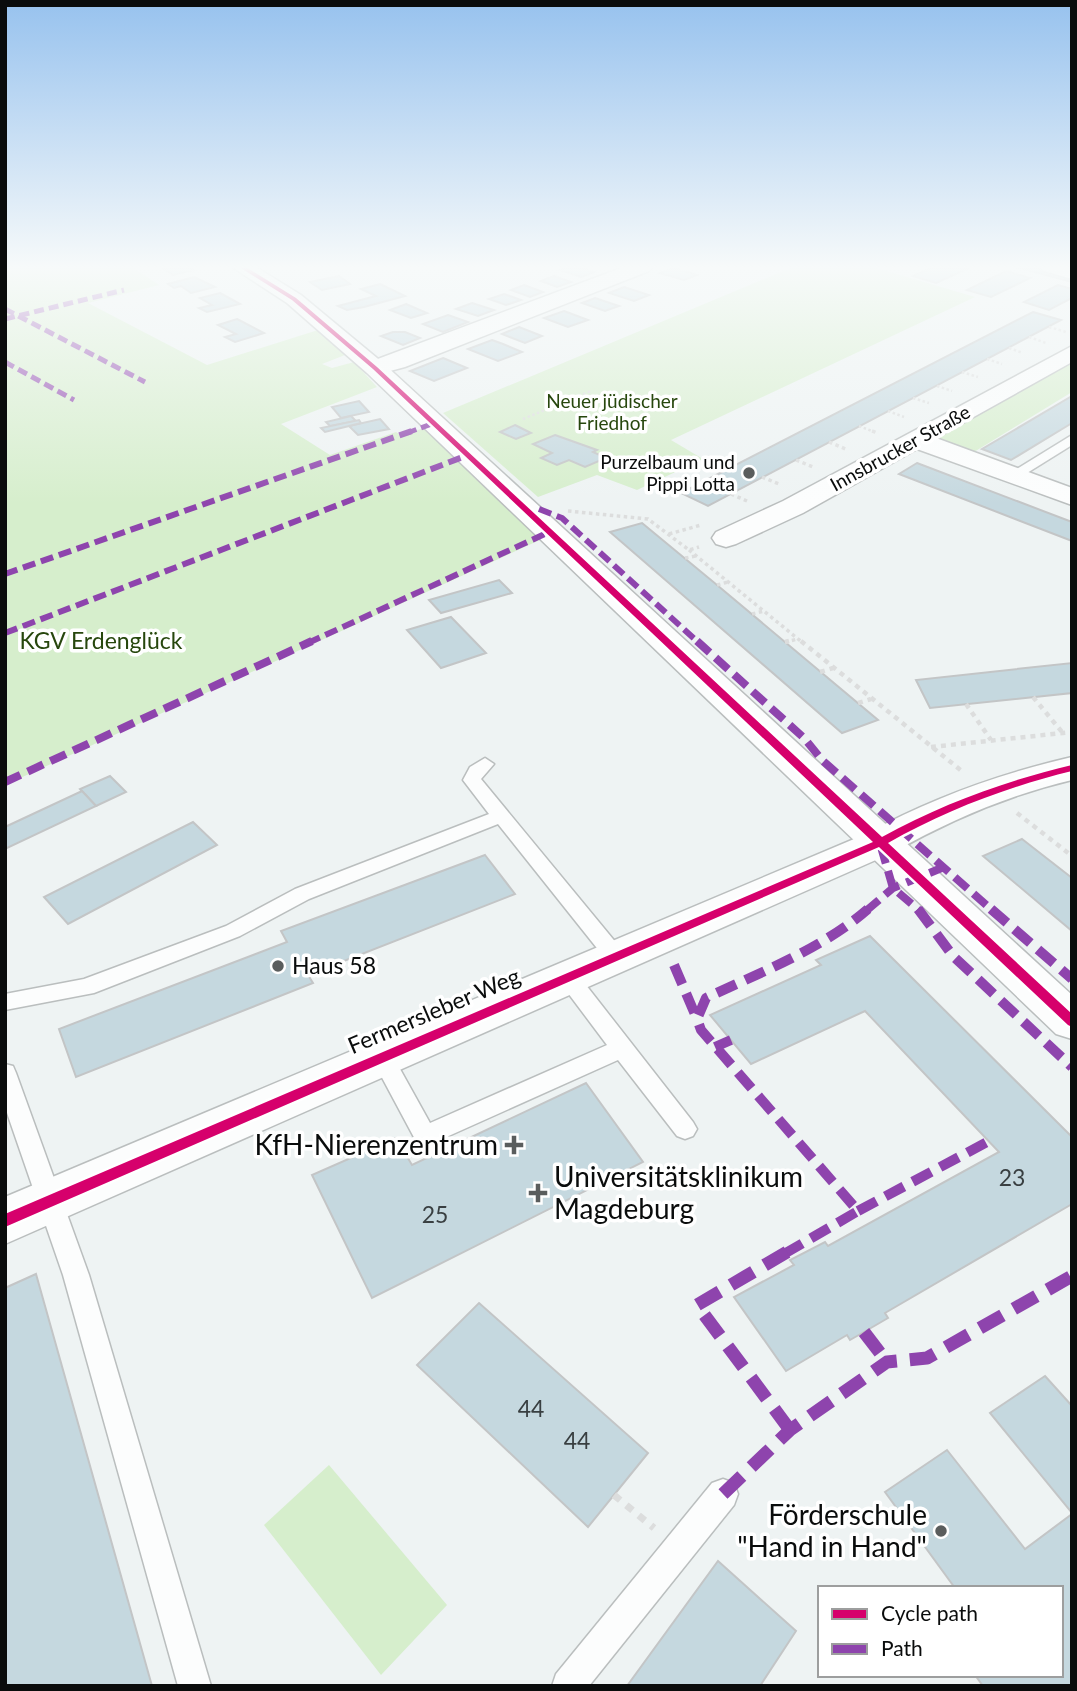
<svg xmlns="http://www.w3.org/2000/svg" width="1077" height="1691" font-family="Lato,sans-serif">
<rect width="100%" height="100%" fill="#eef3f3"/>
<!-- green -->
<g fill="#d6eecc">
<path d="M5 267H132L159 285 88 303 207 365 318 330 345 355 322 364 332 368 354 362 377 387 281 424 330 455 396 432 402 436 426 427 542 539 5 785Z"/>
<path d="M793 267H873L975 297 671 440 703 459 637 490 597 475 538 497 443 413Z"/>
<path d="M1072 359V392L974 452 935 437Z"/>
<path d="M329 1465 447 1605 381 1675 264 1525Z"/>
</g>
<!-- building -->
<g fill="#c5d8df" stroke="#c3c5c6" stroke-width="2">
<path d="M161 267H190L194 270 173 275Z"/>
<path d="M569 267H578L594 272 581 277 560 270Z"/>
<path d="M933 267H971L936 283 913 276Z"/>
<path d="M1016 267H1034L1072 277V282Z"/>
<path d="M673 268 697 275 684 280 660 273Z"/>
<path d="M1006 271 1030 278 991 297 967 290Z"/>
<path d="M339 276 350 284 322 290 310 282Z"/>
<path d="M554 276 571 282 557 287 541 281Z"/>
<path d="M194 277 215 287 191 293 181 286 174 288 168 284Z"/>
<path d="M380 284 405 296 364 307 347 310 338 306 376 296 361 289Z"/>
<path d="M524 285 543 292 530 297 511 290Z"/>
<path d="M1058 285 1072 289V298L1049 310 1024 302Z"/>
<path d="M624 287 649 295 634 301 609 293Z"/>
<path d="M220 293 240 304 207 312 199 308 212 305 200 298Z"/>
<path d="M504 294 521 300 506 305 489 299Z"/>
<path d="M595 298 619 306 605 311 582 303Z"/>
<path d="M472 303 494 310 478 316 456 309Z"/>
<path d="M406 304 427 313 411 318 390 310Z"/>
<path d="M564 311 588 320 568 327 544 318Z"/>
<path d="M1033 312 1061 320 708 506 681 493Z"/>
<path d="M448 315 468 322 443 332 423 324Z"/>
<path d="M237 319 264 333 235 342 225 337 236 334 218 325Z"/>
<path d="M519 327 542 336 525 343 502 334Z"/>
<path d="M393 332H405L420 338 403 345 381 336Z"/>
<path d="M492 340 503 344 522 352 498 361 468 349Z"/>
<path d="M443 358 467 368 434 381 410 371Z"/>
<path d="M1072 396V423L1011 460 982 449Z"/>
<path d="M359 401 369 412 341 418 332 407Z"/>
<path d="M351 416 356 421 330 426 326 422Z"/>
<path d="M380 419 389 429 358 435 349 426Z"/>
<path d="M359 420 361 423 325 432 321 428Z"/>
<path d="M515 425 531 433 516 439 500 432Z"/>
<path d="M555 435 597 450 593 452 606 458 585 467 569 460 557 465 541 458 552 453 533 444Z"/>
<path d="M917 463 1072 522V541L899 474Z"/>
<path d="M642 523 717 585 878 720 842 733 610 532Z"/>
<path d="M499 580 512 593 441 613 429 600Z"/>
<path d="M451 617 486 653 441 668 407 630Z"/>
<path d="M1072 663V693L930 708 916 680Z"/>
<path d="M110 776 126 792 96 806 80 789Z"/>
<path d="M82 791 96 806 5 849V827Z"/>
<path d="M193 822 217 845 68 924 44 897Z"/>
<path d="M1022 839 1072 878V931L983 856Z"/>
<path d="M485 855 515 894 308 975 313 983 76 1077 59 1029 287 942 281 931Z"/>
<path d="M870 936 1072 1137V1204L885 1313 888 1318 864 1332 850 1340 847 1335 786 1371 734 1297 794 1265 790 1260 825 1242 828 1246 999 1152 865 1011 751 1064 710 1015 821 965 816 960Z"/>
<path d="M586 1083 643 1162 372 1298 312 1175 396 1138 412 1165Z"/>
<path d="M36 1274 152 1686H5V1288Z"/>
<path d="M479 1303 648 1453 588 1527 417 1365Z"/>
<path d="M1045 1376 1072 1406V1513L990 1413Z"/>
<path d="M947 1450 1025 1549 1072 1514V1686H983L975 1675H1061V1588H955L885 1492Z"/>
<path d="M718 1561 796 1631 760 1686H627Z"/>
</g>
<g fill="none" stroke-linecap="round" stroke-linejoin="round">
<defs>
<g id="service">
<path d="M1072 435V445L1019 478 1007 475Z"/>
<path d="M485 758 494 764 481 779 622 950 626 956 622 962H608L498 824 309 899 240 936 94 993 5 1010V994L84 979 226 926 295 889 489 814 463 780 470 767Z"/>
<path d="M567 969 575 971 693 1122 697 1129 693 1136 685 1139 677 1136 618 1060 433 1143 425 1146 417 1143 371 1057 374 1051 382 1048 390 1051 430 1123 607 1045 556 977 559 971Z"/>
<path d="M5 1064 13 1066 16 1073 89 1275 211 1686H178L63 1275 5 1107Z"/>
<path d="M723 1479 734 1483 738 1494 734 1505 589 1686H552L556 1674 712 1483Z"/>
</g>
<g id="minor">
<path d="M624 267H652L649 271 405 367 375 375 364 368 367 363Z"/>
<path d="M1041 267H1072V279L1044 271Z"/>
<path d="M1072 346V362L936 438 1072 488V505L917 449 803 513 736 544 726 547 716 544 712 538 716 532 783 501Z"/>
<path d="M1072 757V780C1009 795 950 820 894 852L5 1244V1197L866 834C932 798 999 774 1072 757Z"/>
</g>
<path id="tertiary" d="M232 267H256L301 295 383 363 1072 995V1039L1056 1034 367 373 287 303Z"/>
</defs>
<!-- service casing -->
<use href="#service" stroke="#babebe" stroke-width="3"/>
<!-- minor casing -->
<use href="#minor" stroke="#babebe" stroke-width="3"/>
<!-- tertiary casing -->
<use href="#tertiary" stroke="#babebe" stroke-width="3"/>
<!-- path-far3 -->
<g stroke="#dcdddd" stroke-width="2.5" stroke-dasharray="2.5 2.5" stroke-linecap="butt">
<path d="M1049 327 1066 332"/>
<path d="M1029 337 1046 343"/>
<path d="M1009 348 1023 353"/>
<path d="M987 359 1002 364"/>
<path d="M962 372 978 377"/>
<path d="M937 386 952 391"/>
<path d="M913 398 929 403"/>
<path d="M888 411 904 417"/>
<path d="M523 419 591 391"/>
<path d="M859 426 877 433"/>
</g>
<!-- path-far2 -->
<g stroke="#dcdddd" stroke-width="3.5" stroke-dasharray="3.5 3.5" stroke-linecap="butt">
<path d="M872 431 878 433"/>
<path d="M829 442 848 450"/>
<path d="M796 460 813 467"/>
<path d="M762 477 779 484"/>
<path d="M731 494 747 501"/>
<path d="M568 511 648 519 689 550 699 547"/>
<path d="M669 534 701 525"/>
<path d="M689 550 803 643"/>
<path d="M685 558 696 556"/>
<path d="M717 585 728 582"/>
<path d="M752 614 764 611"/>
<path d="M785 642 798 639"/>
</g>
<!-- path-far1 -->
<g stroke="#dcdddd" stroke-width="4.5" stroke-dasharray="5 5" stroke-linecap="butt">
<path d="M801 641 963 772"/>
<path d="M785 642 789 641"/>
<path d="M820 672 833 668"/>
<path d="M1033 697 1062 732"/>
<path d="M858 703 871 699"/>
<path d="M966 704 991 740"/>
<path d="M931 747 1072 732"/>
<path d="M1017 813 1072 856"/>
</g>
<!-- path -->
<path stroke="#dcdddd" stroke-width="7" stroke-dasharray="8 8" stroke-linecap="butt" d="M614 1495 654 1528"/>
<!-- service -->
<use href="#service" fill="#fcfdfd" fill-rule="evenodd"/>
<!-- minor -->
<use href="#minor" fill="#fcfdfd" fill-rule="evenodd"/>
<!-- tertiary -->
<use href="#tertiary" fill="#fcfdfd" fill-rule="evenodd"/>
<!-- quiet-far4 -->
<g stroke="#8e44ad" stroke-width="5" stroke-dasharray="10 5" stroke-linecap="butt">
<path d="M5 309 145 382"/>
<path d="M5 319 124 290"/>
<path d="M5 362 74 400"/>
<path d="M407 433 434 423"/>
</g>
<!-- quiet-far3 -->
<g stroke="#8e44ad" stroke-width="6" stroke-dasharray="13 6" stroke-linecap="butt">
<path d="M539 509 562 518 699 643"/>
<path d="M5 574 412 431"/>
<path d="M5 633 468 455"/>
<path d="M308 643 549 532"/>
</g>
<!-- quiet-far2 -->
<g stroke="#8e44ad" stroke-width="8" stroke-dasharray="17 8" stroke-linecap="butt">
<path d="M697 641 804 738 822 760 993 911"/>
<path d="M5 782 312 641"/>
<path d="M881 847 893 888 920 911"/>
<path d="M866 911 893 888 944 867"/>
</g>
<!-- quiet-far1 -->
<g stroke="#8e44ad" stroke-width="10" stroke-dasharray="21 10" stroke-linecap="butt">
<path d="M918 909 953 956 1072 1067"/>
<path d="M991 909 1072 979"/>
<path d="M674 965 697 1019"/>
<path d="M715 1047 731 1040"/>
<path d="M858 1211 989 1141"/>
<path d="M784 1254 858 1211 701 1030 697 1019 706 998C761 972 822 949 868 909"/>
</g>
<!-- quiet -->
<g stroke="#8e44ad" stroke-width="13" stroke-dasharray="26 13" stroke-linecap="butt">
<path d="M787 1252 697 1305 790 1430"/>
<path d="M864 1332 887 1362"/>
<path d="M723 1494 790 1430 887 1362 927 1358 1072 1276"/>
</g>
<defs>
<path id="cycleway" d="M239 267H246L296 298 377 367 882 837C942 804 1005 781 1072 765V771C1007 787 946 810 888 843L1072 1014V1027L1068 1025 879 847 5 1227V1214L873 842 373 369 292 300Z"/>
</defs>
<!-- cycleway casing -->
<use href="#cycleway" stroke="#fff" stroke-width="5"/>
<!-- cycleway -->
<use href="#cycleway" fill="#d6006c" fill-rule="evenodd"/>
</g>
<!-- sky -->
<linearGradient id="sky" x2="0" y2="1"><stop stop-color="#97c2ee"/><stop offset="0.53" stop-color="#f7fafa"/><stop offset="1" stop-color="#f7fafa" stop-opacity="0"/></linearGradient>
<rect width="1077" height="504" fill="url(#sky)"/>
<!-- markers -->
<g fill="#5a5d5d" stroke="#fff" stroke-width="2.5">
<circle cx="749" cy="473" r="7"/>
<circle cx="278" cy="966" r="7"/>
<path d="M510.5 1134.5h7v7h7v7h-7v7h-7v-7h-7v-7h7z"/>
<path d="M534.5 1182.5h7v7h7v7h-7v7h-7v-7h-7v-7h7z"/>
<circle cx="941" cy="1531" r="7"/>
</g>
<g text-anchor="middle" stroke-width="7" stroke-linejoin="round" paint-order="stroke">
<!-- far-park labels -->
<g font-size="19" fill="#27470d" stroke="#fff">
<text x="612" y="408">Neuer jüdischer<tspan x="612" dy="22">Friedhof</tspan></text>
</g>
<!-- far-street labels -->
<g font-size="19" fill="#0a0c0c" stroke="#fff">
<text transform="translate(900 448) rotate(-29)" y="7">Innsbrucker Straße</text>
</g>
<!-- far-poi labels -->
<g font-size="19" fill="#0a0c0c" stroke="#fff" text-anchor="end">
<text x="735" y="469">Purzelbaum und<tspan x="735" dy="22">Pippi Lotta</tspan></text>
</g>
<!-- park labels -->
<g font-size="23" fill="#27470d" stroke="#fff">
<text x="101" y="649">KGV Erdenglück</text>
</g>
<!-- poi labels -->
<g font-size="23" fill="#0a0c0c" stroke="#fff" text-anchor="start">
<text x="292" y="974">Haus 58</text>
</g>
<!-- street labels -->
<g font-size="23" fill="#0a0c0c" stroke="#fff">
<text transform="translate(434 1011) rotate(-23)" y="8">Fermersleber Weg</text>
</g>
<!-- near-number labels -->
<g font-size="23" fill="#393f41">
<text x="1012" y="1186">23</text>
<text x="435" y="1223">25</text>
<text x="531" y="1417">44</text>
<text x="577" y="1449">44</text>
</g>
<!-- near-poi labels -->
<g font-size="28" fill="#0a0c0c" stroke="#fff" text-anchor="end">
<text x="498" y="1155">KfH-Nierenzentrum</text>
<text x="554" y="1187" text-anchor="start">Universitätsklinikum<tspan x="554" dy="32">Magdeburg</tspan></text>
<text x="927" y="1525">Förderschule<tspan x="927" dy="32">"Hand in Hand"</tspan></text>
</g>
</g>
<!-- border -->
<rect width="1077" height="1691" fill="none" stroke="#0a0c0c" stroke-width="14"/>
<!-- legend -->
<rect x="818" y="1586" width="245" height="91" fill="#ffffff" stroke="#9d9e9e" stroke-width="2"/>
<rect x="832" y="1609" width="35" height="10" fill="#d6006c" stroke="#9d9e9e" stroke-width="2"/>
<text x="881" y="1621" font-size="21" fill="#0a0c0c">Cycle path</text>
<rect x="832" y="1644" width="35" height="10" fill="#8e44ad" stroke="#9d9e9e" stroke-width="2"/>
<text x="881" y="1656" font-size="21" fill="#0a0c0c">Path</text>
</svg>
